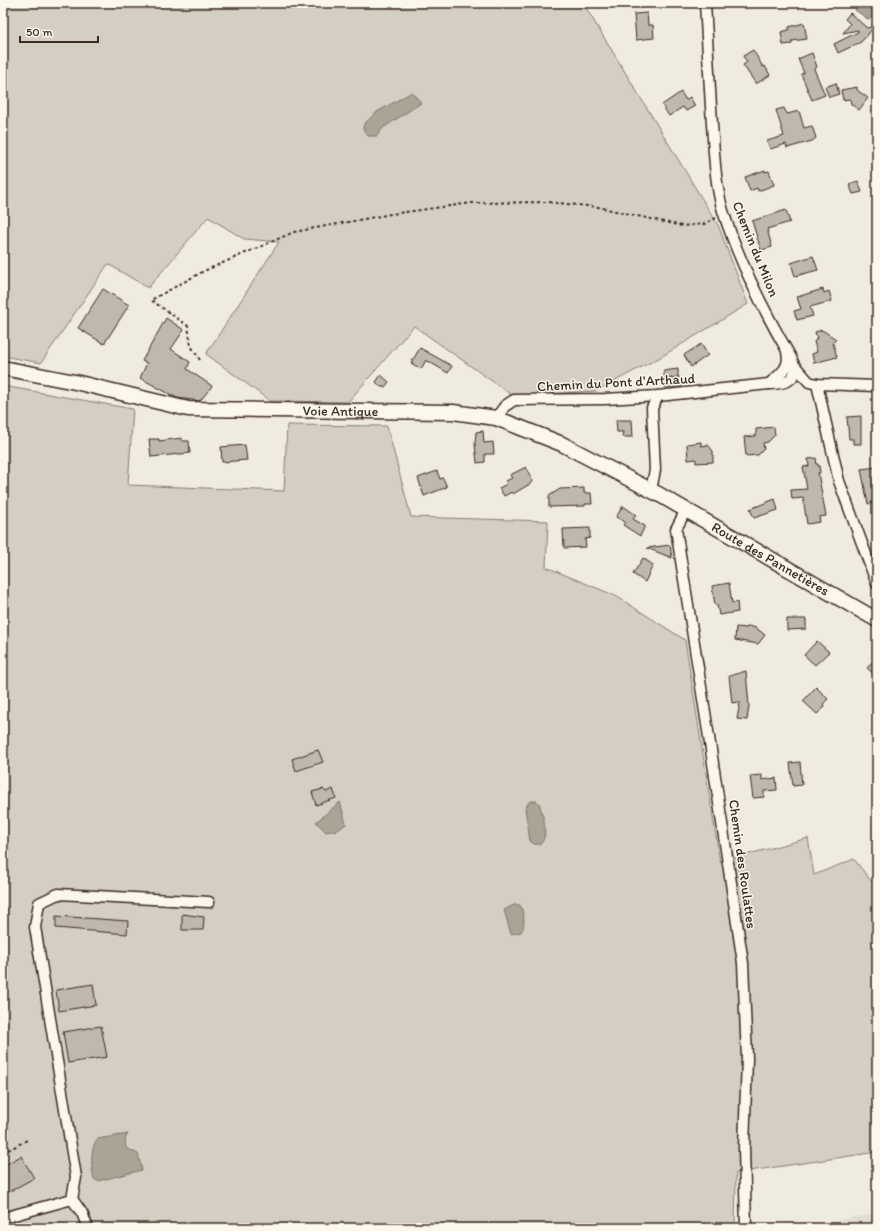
<svg xmlns="http://www.w3.org/2000/svg" width="880" height="1231" font-family="Itim,sans-serif">
<rect width="100%" height="100%" fill="#f0ebe0"/>
<filter id="ink" filterUnits="userSpaceOnUse"><feTurbulence type="fractalNoise" baseFrequency=".025" numOctaves="2"/><feDisplacementMap in="SourceGraphic" scale="8" xChannelSelector="R" yChannelSelector="G"/><feConvolveMatrix kernelMatrix="1 2 1 2 8 2 1 2 1" color-interpolation-filters="sRGB"/></filter>
<g filter="url(#ink)">
<!-- built -->
<path fill="#e2dcd1" d="M877 1213V1228H799Z"/>
<!-- green -->
<g fill="#d5cec3" stroke="#887c70">
<path d="M3 3H583L718 225 748 304 659 358 596 391 513 396 414 326 348 402 270 401 206 354 279 242 244 239 208 217 148 288 108 264 41 363 3 356Z"/>
<path d="M3 386 133 409 128 485 284 491 287 425 387 426 411 517 548 521 546 567 616 596 685 640 720 862 808 838 814 875 854 859 877 889V1152L736 1173 735 1228H3Z"/>
</g>
<!-- water -->
<g fill="#aca397" stroke="#7f7367">
<path d="M861 3H865L876 13 869 20 855 10Z"/>
<path d="M412 92 421 103 383 128 377 136H368L363 129 364 124 377 112Z"/>
<path d="M680 377 682 387 664 388 662 383 665 380Z"/>
<path d="M530 801H537L539 803C543 813 552 848 534 844L530 841 525 808Z"/>
<path d="M340 802 346 824 338 830 326 832 316 822Z"/>
<path d="M514 905H520C524 913 526 924 521 932L511 934 504 910Z"/>
<path d="M128 1134 125 1139 126 1148 138 1154 142 1170 98 1181 94 1179C91 1167 90 1150 97 1139Z"/>
</g>
<!-- building -->
<g fill="#c0b8ad" stroke="#3b2a1e">
<path d="M647 13 648 25H653L654 38 636 40 634 14Z"/>
<path d="M850 13 867 28 876 25 861 42 838 53 834 44 858 32V30L843 33 850 24 845 19Z"/>
<path d="M804 23 807 39 792 41V44L783 45 781 32 789 30V27Z"/>
<path d="M753 50 763 67 765 66 770 75 756 84 743 65 747 62 743 56Z"/>
<path d="M812 53 817 67 814 69 825 95 812 100 801 74 804 73 798 59Z"/>
<path d="M836 83 839 94 829 97 825 87Z"/>
<path d="M857 87V90L868 98 859 110 851 104 850 99 843 100 841 90Z"/>
<path d="M681 92 686 100 690 97 695 106 686 111 683 107 669 116 662 105Z"/>
<path d="M784 108 787 114 799 111 804 128 812 126 816 138 812 141 787 148 786 144 770 149 767 141 784 136 776 110Z"/>
<path d="M765 170V172L769 171 774 185 758 191 757 188 750 191 745 177Z"/>
<path d="M858 181 862 192 853 194 849 184Z"/>
<path d="M786 210 790 222 767 229 772 247 761 250 752 221Z"/>
<path d="M813 256 818 270 795 276 791 263Z"/>
<path d="M103 289 129 305 104 344 78 328Z"/>
<path d="M823 289 824 293 829 291 832 301 810 307 813 316 797 320 794 311 801 309 797 297Z"/>
<path d="M166 318 184 330 171 349 190 362 187 369 212 386 200 401 177 398 140 378 147 363 142 361Z"/>
<path d="M822 330 836 339 833 343 837 357 814 363 812 354 817 352 814 342 817 338 815 332Z"/>
<path d="M701 344 708 355 691 367 684 355Z"/>
<path d="M420 348 452 366 448 373 426 360 421 369 411 363Z"/>
<path d="M678 369V377L665 379 663 371Z"/>
<path d="M381 375 389 382 385 387H381L376 382Z"/>
<path d="M861 416V444H853V439H849L847 417Z"/>
<path d="M616 420H632L633 437H622L623 432H617Z"/>
<path d="M774 427 775 435 768 442 763 443 764 449 758 455 746 456 744 437 756 436V429Z"/>
<path d="M483 431 484 443 493 442 494 454H485V462L477 463 475 444 476 432Z"/>
<path d="M182 438V441H189L190 453 151 457 149 439H159V441Z"/>
<path d="M701 442V446L708 445 713 451V462L696 463V459L688 460 687 444Z"/>
<path d="M245 445 247 460 222 462 221 447Z"/>
<path d="M816 458 817 465H819L820 473H818L826 516 819 517 820 522 807 524 803 498 792 499 791 490 807 489 803 467 809 466 808 459Z"/>
<path d="M526 467 533 482 513 494 512 492 504 496 499 488 507 484 506 481 512 478 510 475Z"/>
<path d="M877 467V502L868 504 861 469Z"/>
<path d="M437 471 440 479 443 478 447 487 424 496 418 478Z"/>
<path d="M584 488V493H591L592 504H585V506L549 507V496L560 489Z"/>
<path d="M775 499 778 510 754 518 750 509Z"/>
<path d="M623 506 636 515 633 519 645 526 640 536 623 525 625 522 616 517Z"/>
<path d="M590 528V538L585 539 586 547 564 548 563 529Z"/>
<path d="M670 545 672 558 647 548Z"/>
<path d="M643 558 653 565 645 582 633 574Z"/>
<path d="M729 583 732 603 737 602 738 612 719 615 717 605H715L712 586Z"/>
<path d="M787 619H806V629L787 630Z"/>
<path d="M748 626 756 628 765 635 758 644 735 640 736 627 747 628Z"/>
<path d="M817 641 829 652 815 665 804 655Z"/>
<path d="M877 657V677L867 668Z"/>
<path d="M746 671 749 706 747 720 737 719 740 702 732 703 729 676Z"/>
<path d="M816 687 828 699 823 704 825 707 817 714 803 701Z"/>
<path d="M318 750 323 762 296 771 292 759Z"/>
<path d="M800 762 802 785 793 786 790 763Z"/>
<path d="M762 775V780L776 778 777 790 764 791V797L753 798 750 776Z"/>
<path d="M323 789 326 792 333 789 336 798 316 805 312 792Z"/>
<path d="M182 914 204 917 203 930H182Z"/>
<path d="M56 916 128 921 127 934 56 928Z"/>
<path d="M93 984 96 1005 59 1011 56 990Z"/>
<path d="M101 1026 107 1057 68 1063 63 1032Z"/>
<path d="M21 1156 34 1178 3 1195V1166Z"/>
</g>
<g fill="none" stroke-linecap="round" stroke-linejoin="round">
<defs>
<g id="street">
<path d="M795 366 809 382 817 384 877 386"/>
<path d="M769 384C780 374 791 368 787 352"/>
<path d="M817 384 839 481 877 584"/>
<path d="M496 418 505 406 514 400 605 399 658 396 769 384C791 384 802 376 789 354 764 311 738 258 723 211 715 184 714 152 712 124 710 84 707 43 705 3"/>
<path d="M651 490 655 470 652 408 658 396"/>
<path d="M686 510 676 529 711 750 743 963 747 1058 744 1148 746 1228"/>
<path d="M72 1199 82 1213 88 1228"/>
<path d="M3 1218 72 1199 76 1177 35 927 39 903 58 894 209 902"/>
</g>
<g id="secondary">
<path id="s1" d="M3 368 75 382 188 409 453 412 496 418 562 444 660 495 877 620"/>
</g>
</defs>
<!-- street casing -->
<use href="#street" stroke="#3b2a1e" stroke-width="13"/>
<!-- secondary casing -->
<use href="#secondary" stroke="#3b2a1e" stroke-width="17"/>
<!-- path -->
<g stroke="#3b2a1e" stroke-width="2" stroke-dasharray="3 3" stroke-linecap="butt">
<path d="M200 360 191 346 188 326 151 300 204 271 294 232 391 214 472 203 548 202 598 207 682 226 704 224 716 218"/>
<path d="M3 1153 29 1139"/>
</g>
<!-- street -->
<use href="#street" stroke="#fbf7ec" stroke-width="10"/>
<!-- secondary -->
<use href="#secondary" stroke="#fbf7ec" stroke-width="14"/>
</g>
</g>
<g text-anchor="middle" stroke-width="3" stroke-linejoin="round" paint-order="stroke">
<!-- street labels -->
<g font-size="14" fill="#3b2a1e" stroke="#fbf7ec">
<text transform="translate(756 249) rotate(68)" y="5">Chemin du Milon</text>
<text transform="translate(616 382) rotate(-3)" y="5">Chemin du Pont d'Arthaud</text>
<text dy="5" stroke="none"><textPath href="#s1" startOffset="342">Voie Antique</textPath></text>
<text dy="5" stroke="none"><textPath href="#s1" startOffset="807">Route des Pannetières</textPath></text>
<text transform="translate(743 864) rotate(82)" y="5">Chemin des Roulattes</text>
</g>
</g>
<!-- margin -->
<rect width="880" height="1231" fill="none" stroke="#fbf7ec" stroke-width="16"/>
<rect x="8" y="8" width="864" height="1215" fill="none" stroke="#3b2a1e" stroke-width="1.5" filter="url(#ink)"/>
<!-- scale -->
<path d="M20 36v6h78v-6" fill="none" stroke="#3b2a1e" stroke-width="2"/>
<text x="26" y="36" font-size="12" fill="#3b2a1e" stroke="#fbf7ec" stroke-width="3" paint-order="stroke">50 m</text>
</svg>
